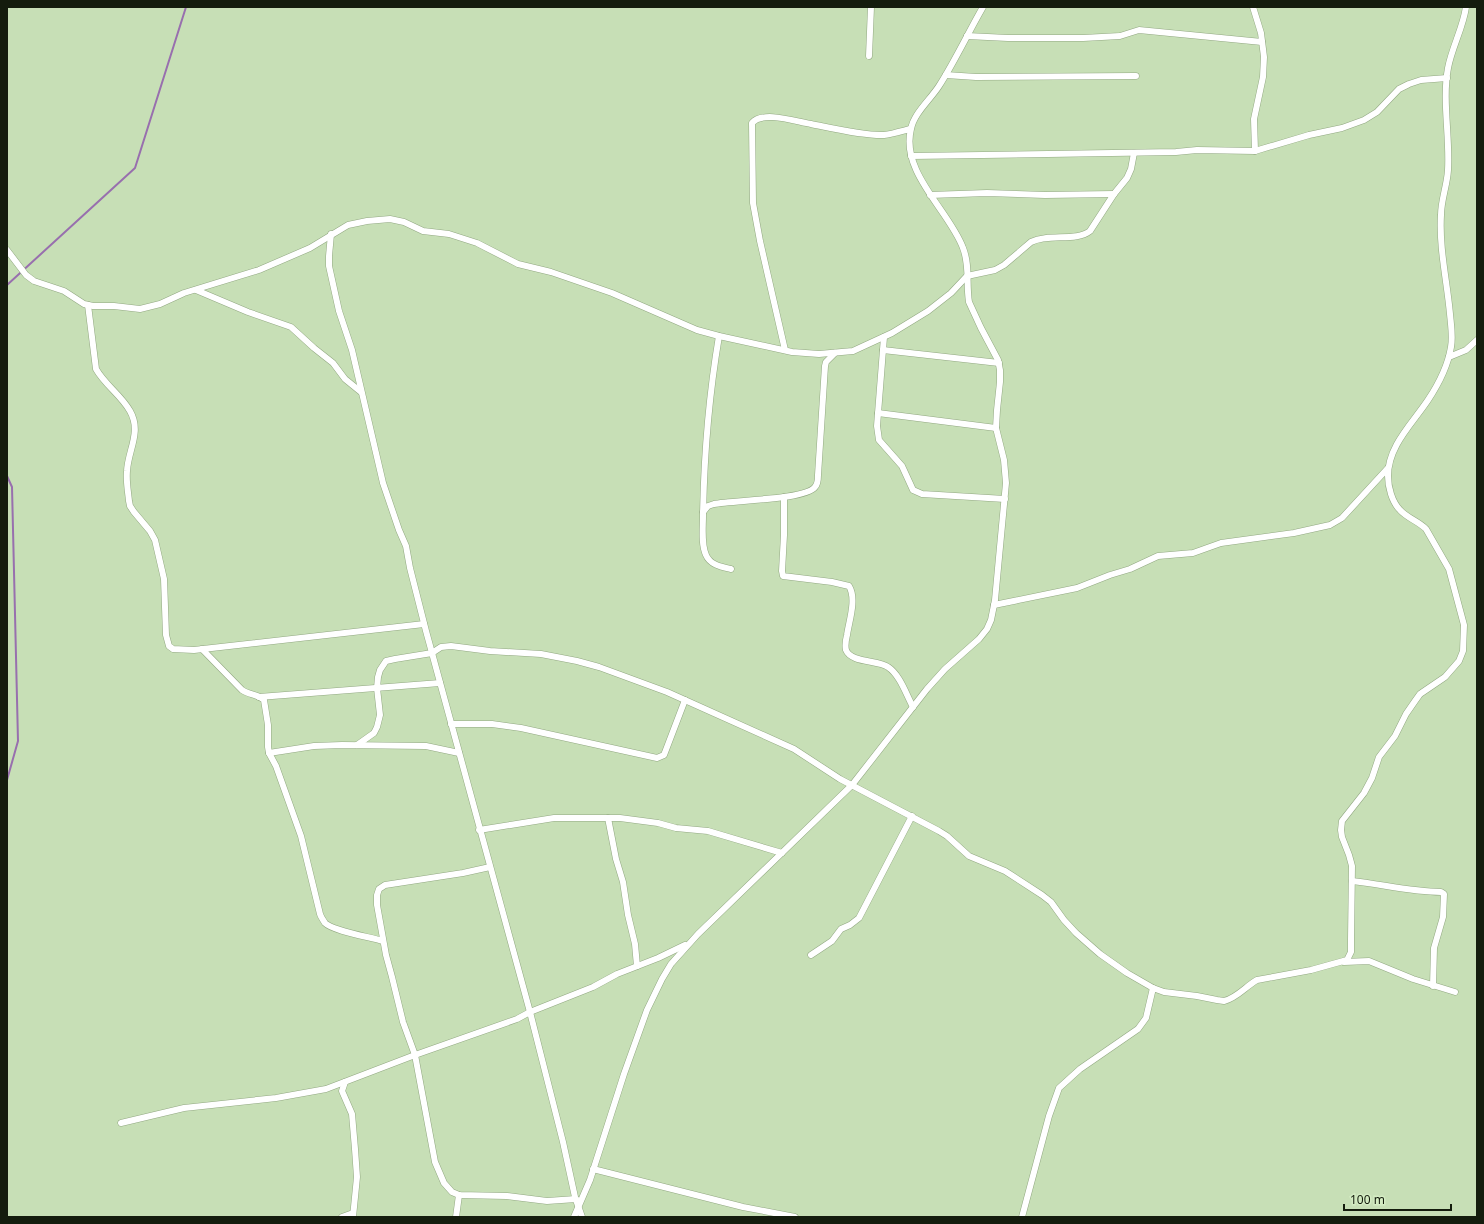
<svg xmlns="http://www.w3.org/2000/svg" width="1484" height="1224" font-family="'Noto Sans',sans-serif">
<rect width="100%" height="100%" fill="#c7dfb6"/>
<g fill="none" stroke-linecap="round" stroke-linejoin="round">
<!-- stream -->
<g stroke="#986fae" stroke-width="2">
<path d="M7 285 135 168 186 7"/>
<path d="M7 476 12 487 18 741 7 780"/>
</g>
<defs>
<g id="minor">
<path d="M1253 7 1261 33 1264 57 1263 77 1254 119 1255 151"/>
<path d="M967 36 1008 38H1083L1120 36 1139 30 1262 42"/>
<path d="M869 56 871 7"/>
<path d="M946 75 976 77 1136 76"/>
<path d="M911 156 1176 152 1197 150 1255 151 1309 135 1342 128 1364 120 1377 112 1399 89 1409 84 1421 80 1447 78"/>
<path d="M930 195 987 193 1045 195 1114 194"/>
<path d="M331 234 329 256V266L339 311 352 350 383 483 399 530 406 546 410 568 426 631 530 1012 563 1142 575 1197 582 1217"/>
<path d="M7 250 26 275 34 281 64 291 84 304 93 306H114L140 309 160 304 184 293 259 270 310 248 348 225 367 221 390 219 404 222 423 231 449 234 477 243 518 264 551 272 612 293 697 330 719 336 792 352 819 354 853 351 892 333 928 311 951 293 967 276 995 270 1004 265 1031 242C1049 233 1076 242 1090 231L1114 194 1127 178 1131 169 1134 153"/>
<path d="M196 290 248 312 291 327 314 348 333 363 345 379 361 392"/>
<path d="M88 305 96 369C105 385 121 395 130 411 142 432 128 450 127 471 126 481 128 491 129 501L130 506 134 512 150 531 155 540 164 579 166 635 169 646 173 649 194 650 424 624"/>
<path d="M719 336C709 395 704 456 703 516 703 528 701 544 706 555 710 565 722 567 731 569"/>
<path d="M884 337 877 426 879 440 902 466 913 490 922 494 1005 499"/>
<path d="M785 350 760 241 753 203 752 123C763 110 797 122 811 124 831 128 864 136 884 135 892 134 902 131 910 129"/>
<path d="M883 350 999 363"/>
<path d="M1449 357 1466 350 1477 340"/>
<path d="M878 413 996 428"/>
<path d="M784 497V535L782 571 783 576 832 582 849 586C857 599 849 621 847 635 846 639 845 646 846 650 851 663 878 660 888 667 900 675 906 694 913 707"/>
<path d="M703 512 708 506 714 504C733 500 805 500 815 487 818 484 818 479 818 475L825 366 826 362 835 353"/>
<path d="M994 605 1077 588 1110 575 1130 569 1158 556 1193 553 1221 543 1294 533 1330 525 1342 518 1388 468"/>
<path d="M202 649 242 690C249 695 258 694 264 700L268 725V747L269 753 276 766 301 836 320 914C321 917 323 920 325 923 333 931 370 937 383 941"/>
<path d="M259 697 440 683"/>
<path d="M451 724H492L521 728 657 758 664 755 685 700"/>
<path d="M357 745 374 733 377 727 380 715 377 688 378 677 380 670 386 661 395 659 432 653 441 647 451 646 490 651 541 654 577 661 599 667 667 692 794 749 840 779 939 831 947 836 969 856 1005 871 1042 895 1051 902 1064 920 1076 933 1100 954 1127 973 1153 988 1164 992 1197 996 1217 1000 1224 1001C1237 998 1246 986 1257 980L1311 970 1347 960 1351 952V939L1352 866 1349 855 1342 837 1341 830 1342 821 1364 793 1372 778 1379 757 1395 736 1406 714 1415 701 1420 694 1445 677 1459 661 1463 651 1464 625 1449 569 1426 529C1418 521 1407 518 1400 510 1392 502 1388 487 1388 476 1388 446 1412 424 1428 400 1438 385 1448 365 1451 347 1453 337 1451 325 1450 314 1447 281 1439 248 1441 215 1441 200 1447 186 1448 170 1450 137 1442 100 1448 68 1452 47 1463 28 1466 7"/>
<path d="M269 753 314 746 342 745 426 746 459 753"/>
<path d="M608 818 616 859 623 882 628 915 635 944 637 966"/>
<path d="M479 830 554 818H620L658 823 676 828 708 831 782 853"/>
<path d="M490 867 463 873 385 885 379 889 377 895V905L386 955 392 977 403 1022 415 1055 435 1162 444 1183 452 1192 459 1195 507 1196 547 1201 576 1199"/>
<path d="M1352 881C1381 884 1411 892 1441 892L1444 894 1443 917 1434 948 1433 986"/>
<path d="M811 955 832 941 841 929 850 925 859 918 912 816"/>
<path d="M1344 962 1369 961 1413 979 1455 992"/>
<path d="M345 1082 342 1091 352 1114 355 1149 357 1177 353 1217"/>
<path d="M121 1123 184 1108 276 1098 326 1089 415 1055 517 1019 530 1012 593 987 617 974 658 958 685 945"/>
<path d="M593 1169 743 1207 795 1217"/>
<path d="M342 1217 353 1213"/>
<path d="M456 1217 459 1195"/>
<path d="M574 1217 590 1180 624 1074 647 1010 662 979 671 964 698 934 852 785 927 689 945 669 979 639 987 629 991 620 995 600 1006 483 1004 460 996 428 997 410 1000 382V370L998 360 981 328 969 302C966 284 970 265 963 248 950 212 900 172 911 129 914 113 930 100 939 86 955 61 968 33 983 7"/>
<path d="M1022 1217 1049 1116 1059 1088 1080 1069 1138 1029 1146 1018 1153 988"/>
</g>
</defs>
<!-- minor casing -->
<use href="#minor" stroke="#92a882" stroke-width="7"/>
<!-- minor -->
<use href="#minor" stroke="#fff" stroke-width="6"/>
</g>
<!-- border -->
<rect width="1484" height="1224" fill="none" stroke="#141c0d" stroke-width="16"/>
<!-- scale -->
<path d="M1344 1204v6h107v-6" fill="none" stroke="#141c0d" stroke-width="2"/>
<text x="1350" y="1204" font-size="12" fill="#141c0d" stroke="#d4ecc3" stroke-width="3" paint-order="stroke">100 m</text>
</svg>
